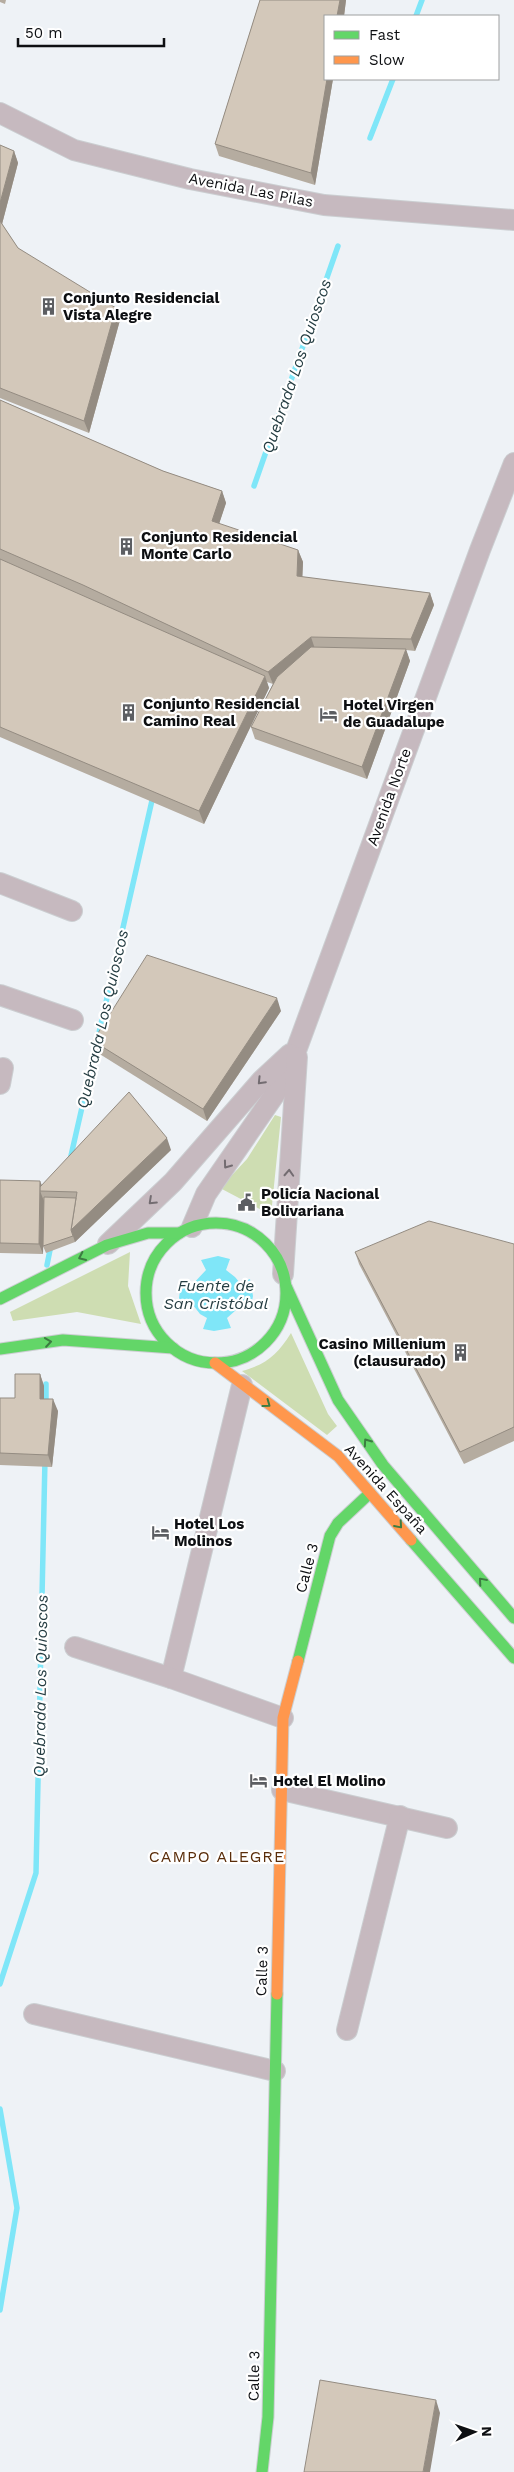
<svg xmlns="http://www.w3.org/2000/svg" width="514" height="2472" font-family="'Work Sans',sans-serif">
<rect width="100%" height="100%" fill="#eef2f6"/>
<!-- green -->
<g fill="#ceddb2">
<path d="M275 1115 281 1117 271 1215 220 1188 247 1159Z"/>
<path d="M130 1252 128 1286 141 1324 77 1312 13 1321 10 1312Z"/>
<path d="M291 1333 328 1414 337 1426 327 1435 242 1371C267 1364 277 1355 291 1333Z"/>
</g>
<!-- water -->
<path fill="#7fe6f8" d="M218 1256 230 1259 226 1270 235 1277 240 1283 250 1279 253 1296 251 1307 240 1303 236 1310 227 1318 231 1328 214 1331 203 1329 207 1318 200 1314 193 1305 182 1309 179 1298 181 1281 192 1285 206 1270 201 1260Z"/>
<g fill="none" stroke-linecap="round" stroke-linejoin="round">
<!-- stream -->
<g stroke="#7fe6f8" stroke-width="5.5">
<path d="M416 16 422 0"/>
<path d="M370 138 393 79"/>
<path d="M254 486 338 246"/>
<path d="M70 1160 153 796"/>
<path d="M47 1265 51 1245"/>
<path d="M46 1405V1384"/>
<path d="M0 1984 36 1873 45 1459"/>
<path d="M0 2109 17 2208 0 2310"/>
</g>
<defs>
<g id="street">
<path d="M0 113 74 150 190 179 324 205 514 220"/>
<path d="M0 883 72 911"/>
<path d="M0 995 73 1020"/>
<path d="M0 1084 3 1068"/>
<path d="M192 1227 206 1194 275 1094 297 1048 480 550 514 463"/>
<path d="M108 1244 173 1182 262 1080 290 1054"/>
<path d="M283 1274 297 1057"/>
<path d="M242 1385 171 1678 283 1718"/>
<path d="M75 1647 171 1678"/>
<path d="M282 1790 447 1828"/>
<path d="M34 2014 275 2071"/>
<path d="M347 2030 400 1816"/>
</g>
<g id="fast">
<circle cx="216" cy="1293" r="70"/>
<path d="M286 1286 338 1400 383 1465 514 1618"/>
<path d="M0 1299 107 1245 148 1233H179"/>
<path d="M0 1349 63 1340 173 1348"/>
<path d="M411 1540 514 1658"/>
<path d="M298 1661 330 1536 338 1523 370 1493"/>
<path d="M262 2472 268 2417 277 1994"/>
</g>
<g id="slow">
<path d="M215 1363 338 1456 411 1540"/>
<path d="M277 1994 283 1718 298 1661"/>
</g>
</defs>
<!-- street casing -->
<use href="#street" stroke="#cbced1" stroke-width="22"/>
<!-- fast casing -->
<use href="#fast" stroke="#cbced1" stroke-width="13"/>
<!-- slow casing -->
<use href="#slow" stroke="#cbced1" stroke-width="13"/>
<!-- street -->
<use href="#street" stroke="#c6b9bf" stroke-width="20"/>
<!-- fast -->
<use href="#fast" stroke="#63d668" stroke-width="11"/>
<!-- slow -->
<use href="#slow" stroke="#ff974d" stroke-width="11"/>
</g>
<!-- wall -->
<g fill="#b5aca0">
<path d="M0 0H6L5 4 0 2Z"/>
<path d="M260 0H346L344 16H325V79H333L315 185 219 156 215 144Z"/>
<path d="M0 145 14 151 18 163 2 224 18 248 120 320 89 433 0 398Z"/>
<path d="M0 400 163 471 222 491 226 503 219 524 298 550 303 562 302 577 430 593 434 605 415 651 406 650 410 661 367 779 255 739 251 727 273 684 267 682 269 688 204 824 0 737V559L107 606 0 559Z"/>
<path d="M281 1011 207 1121 98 1053 93 1041Z"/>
<path d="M171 1150 75 1242 46 1253 43 1246 44 1201 43 1254 0 1253V1180L42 1185Z"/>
<path d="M514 1244V1441L464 1464 359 1264 355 1252Z"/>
<path d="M40 1374 44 1386V1399L58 1411 52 1467 0 1465V1398H15Z"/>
</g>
<!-- shaded-wall -->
<g fill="#948c82">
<path d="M340 0H346L344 16H337Z"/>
<path d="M327 79H333L315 185 311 173Z"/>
<path d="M14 151 18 163 1 228 0 225V203Z"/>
<path d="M116 308 120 320 89 433 84 421Z"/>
<path d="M222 491 226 503 216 533 212 521Z"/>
<path d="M298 550 303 562 302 588 297 576Z"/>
<path d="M430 593 434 605 415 651 411 639Z"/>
<path d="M311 637 315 649 273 684 268 672Z"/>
<path d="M406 649 410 661 367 779 362 767Z"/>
<path d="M265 676 269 688 204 824 199 811Z"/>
<path d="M277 998 281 1011 207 1121 203 1109Z"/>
<path d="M167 1138 171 1150 75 1242 71 1230Z"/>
<path d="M40 1181 44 1190 40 1191 44 1201 43 1254 39 1244Z"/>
<path d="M40 1374 44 1386V1411L40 1399Z"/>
<path d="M53 1399 58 1411 52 1467 48 1455Z"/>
<path d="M436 2400 440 2413 430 2472H423Z"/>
</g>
<!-- building -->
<g fill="#d3c8ba" stroke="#948c82">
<path d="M260 0H340L337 16H325V79H327L311 173 215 144Z"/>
<path d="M0 145 14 151 0 203Z"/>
<path d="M0 221 18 248 116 308 84 421 0 388Z"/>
<path d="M0 400 163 471 222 491 212 521 298 550 297 576 430 593 411 639 311 637 268 672 83 585 0 549Z"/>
<path d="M0 559 265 676 199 811 0 727Z"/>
<path d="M311 647 406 649 362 767 251 727 277 677Z"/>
<path d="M147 955 277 998 203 1109 93 1041Z"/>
<path d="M129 1092 167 1138 71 1230 77 1192 40 1191V1187Z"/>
<path d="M0 1180 40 1181 39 1244 0 1243Z"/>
<path d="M44 1197 76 1198 71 1230 73 1236 43 1246Z"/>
<path d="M429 1221 514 1244V1427L460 1452 355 1252Z"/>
<path d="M15 1374H40V1399H53L48 1455 0 1453V1398H15Z"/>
<path d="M320 2380 436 2400 423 2472H304Z"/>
</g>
<!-- one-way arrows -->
<defs><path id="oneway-chevron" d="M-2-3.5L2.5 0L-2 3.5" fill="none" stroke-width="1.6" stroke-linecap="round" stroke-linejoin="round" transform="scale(1.25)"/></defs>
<g stroke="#736c71">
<use href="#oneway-chevron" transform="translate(261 1081) rotate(134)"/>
<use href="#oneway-chevron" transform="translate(227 1165) rotate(126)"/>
<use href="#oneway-chevron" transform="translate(289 1173) rotate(-87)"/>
<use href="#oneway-chevron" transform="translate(152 1201) rotate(137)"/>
</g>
<g stroke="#3c7c41">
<use href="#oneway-chevron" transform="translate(82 1257) rotate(155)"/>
<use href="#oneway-chevron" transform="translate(48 1342) rotate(-8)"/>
<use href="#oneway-chevron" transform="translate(267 1404) rotate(36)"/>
<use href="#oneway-chevron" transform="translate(367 1442) rotate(-125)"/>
<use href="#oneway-chevron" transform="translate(399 1525) rotate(49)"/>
<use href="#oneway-chevron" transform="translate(482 1581) rotate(-131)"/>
</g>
<!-- icons -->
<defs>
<symbol id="building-bare" viewBox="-9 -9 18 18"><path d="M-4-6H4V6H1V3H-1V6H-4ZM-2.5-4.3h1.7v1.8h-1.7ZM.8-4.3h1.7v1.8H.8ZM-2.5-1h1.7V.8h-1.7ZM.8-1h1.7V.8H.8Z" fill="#5c5e62" stroke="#fff" stroke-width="2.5" paint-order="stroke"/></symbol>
<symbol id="hotel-bare" viewBox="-9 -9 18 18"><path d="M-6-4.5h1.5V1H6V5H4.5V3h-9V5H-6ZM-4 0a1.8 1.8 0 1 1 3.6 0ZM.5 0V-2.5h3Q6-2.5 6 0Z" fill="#5c5e62" stroke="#fff" stroke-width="2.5" paint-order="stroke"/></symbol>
<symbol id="civic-bare" viewBox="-9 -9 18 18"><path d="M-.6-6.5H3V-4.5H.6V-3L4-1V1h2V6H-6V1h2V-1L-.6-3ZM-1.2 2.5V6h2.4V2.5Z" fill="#5c5e62" stroke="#fff" stroke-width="2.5" paint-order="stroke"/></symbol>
</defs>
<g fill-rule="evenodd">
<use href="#building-bare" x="36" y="294" width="25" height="25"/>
<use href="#building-bare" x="114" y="534" width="25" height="25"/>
<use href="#building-bare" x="116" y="700" width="25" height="25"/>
<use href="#hotel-bare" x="316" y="702" width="25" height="25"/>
<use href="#civic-bare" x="234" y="1190" width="25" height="25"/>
<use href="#building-bare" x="448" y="1340" width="25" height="25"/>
<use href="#hotel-bare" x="148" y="1520" width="25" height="25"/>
<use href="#hotel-bare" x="246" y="1768" width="25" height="25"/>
</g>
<g text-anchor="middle" stroke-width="4.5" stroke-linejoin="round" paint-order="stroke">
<!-- street labels -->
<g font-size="15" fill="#0d0f12" stroke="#fff">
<text transform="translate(251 190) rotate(11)" y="5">Avenida Las Pilas</text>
<text transform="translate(389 797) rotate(-70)" y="5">Avenida Norte</text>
<text transform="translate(386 1489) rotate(48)" y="5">Avenida España</text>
<text transform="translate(307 1568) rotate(-75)" y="5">Calle 3</text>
<text transform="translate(262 1971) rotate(-88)" y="5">Calle 3</text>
<text transform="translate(254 2376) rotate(-89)" y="5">Calle 3</text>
</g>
<!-- poi labels -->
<g font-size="15" font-weight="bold" fill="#0d0f12" stroke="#fff" text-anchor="start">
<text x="63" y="303">Conjunto Residencial<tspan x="63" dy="17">Vista Alegre</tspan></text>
<text x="141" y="542">Conjunto Residencial<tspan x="141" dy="17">Monte Carlo</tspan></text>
<text x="143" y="709">Conjunto Residencial<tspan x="143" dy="17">Camino Real</tspan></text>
<text x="343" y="710">Hotel Virgen<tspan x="343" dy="17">de Guadalupe</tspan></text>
<text x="261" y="1199">Policía Nacional<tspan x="261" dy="17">Bolivariana</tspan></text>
<text x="446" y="1349" text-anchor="end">Casino Millenium<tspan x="446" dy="17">(clausurado)</tspan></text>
<text x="174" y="1529">Hotel Los<tspan x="174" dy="17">Molinos</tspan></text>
<text x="273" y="1786">Hotel El Molino</text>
</g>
<!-- water labels -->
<g font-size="16" font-style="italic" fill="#253d42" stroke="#fff">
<text transform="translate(296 366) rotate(-71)" y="6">Quebrada Los Quioscos</text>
<text transform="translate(102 1019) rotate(-77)" y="6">Quebrada Los Quioscos</text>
<text x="216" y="1291">Fuente de<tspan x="216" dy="18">San Cristóbal</tspan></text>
<text transform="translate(40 1686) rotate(-89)" y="6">Quebrada Los Quioscos</text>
</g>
<!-- neighbourhood labels -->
<g font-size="16" letter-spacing="1" fill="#5a2d0a" stroke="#fff">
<text x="217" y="1862">CAMPO ALEGRE</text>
</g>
</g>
<!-- legend -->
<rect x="324" y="15" width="175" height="65" fill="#ffffff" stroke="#9e9fa0"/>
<rect x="334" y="31" width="25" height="8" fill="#63d668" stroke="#9e9fa0"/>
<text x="369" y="40" font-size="15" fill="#0d0f12">Fast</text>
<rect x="334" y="56" width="25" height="8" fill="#ff974d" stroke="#9e9fa0"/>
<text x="369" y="65" font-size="15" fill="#0d0f12">Slow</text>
<!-- north arrow -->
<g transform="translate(474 2432) rotate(88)" stroke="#ffffff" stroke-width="4" paint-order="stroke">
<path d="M0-4L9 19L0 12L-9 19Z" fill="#0d0f12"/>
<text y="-8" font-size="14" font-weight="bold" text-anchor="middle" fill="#0d0f12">N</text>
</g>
<!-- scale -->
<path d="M18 38v8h146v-8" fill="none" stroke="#0d0f12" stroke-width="2.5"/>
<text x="25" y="38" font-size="15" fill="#0d0f12" stroke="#ffffff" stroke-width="4" paint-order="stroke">50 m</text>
</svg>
